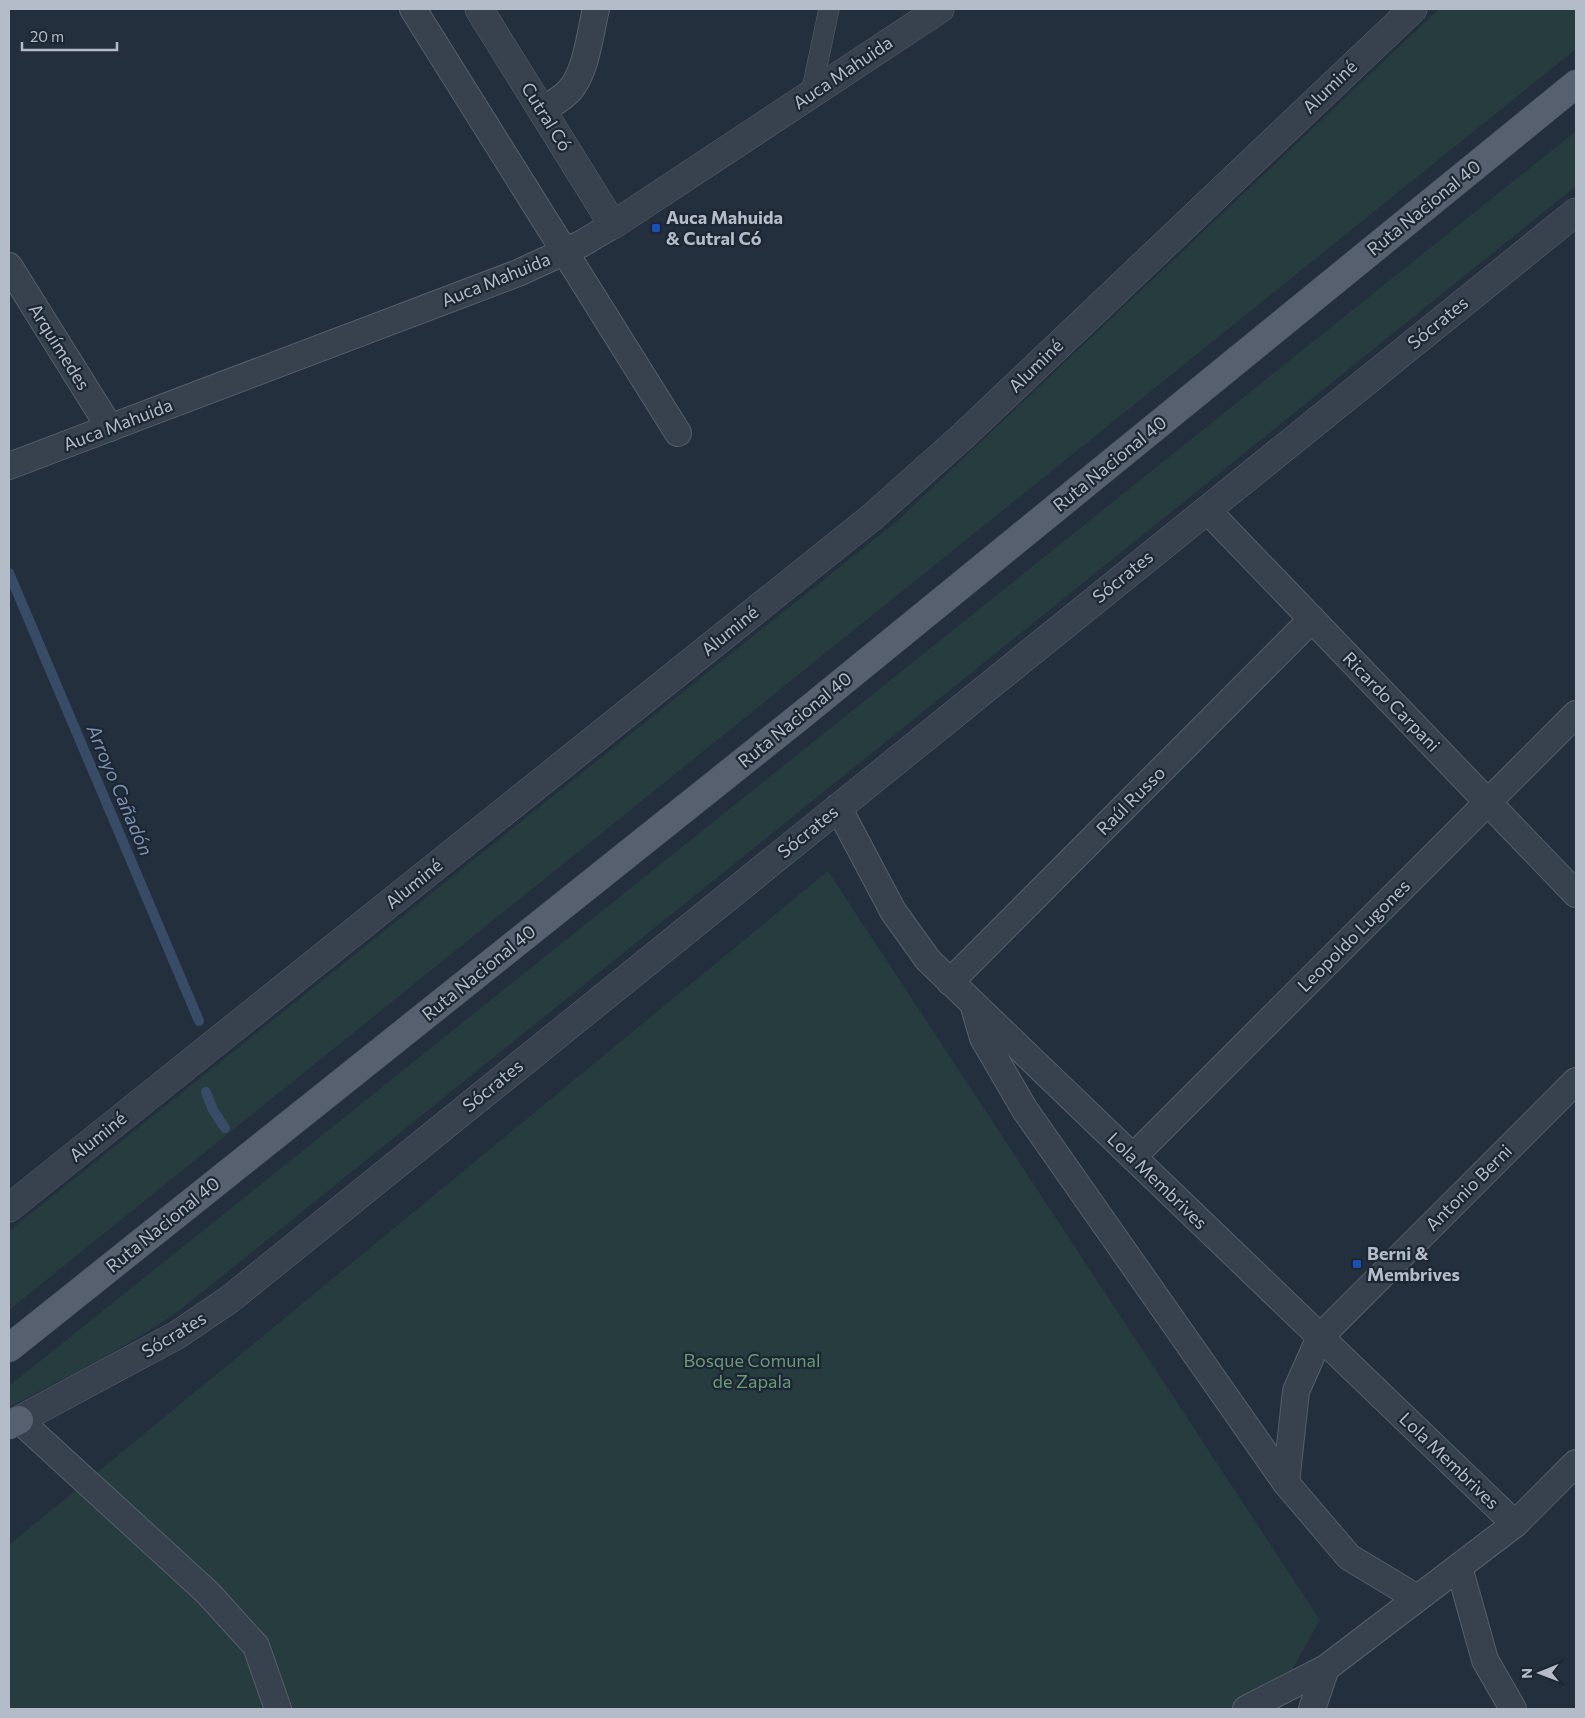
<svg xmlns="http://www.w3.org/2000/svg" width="1585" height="1718" font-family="Commissioner,sans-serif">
<rect width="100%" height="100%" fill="#242f3e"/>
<!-- green -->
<g fill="#263c3f">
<path d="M1439 9H1576V49L9 1310V1231L897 521Z"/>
<path d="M1576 131V186L180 1310C126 1348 67 1377 9 1407V1386Z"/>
<path d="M828 871 1320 1620 1270 1709H9V1545Z"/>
</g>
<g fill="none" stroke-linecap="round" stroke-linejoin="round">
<!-- stream -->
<g stroke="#394c67" stroke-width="10">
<path d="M9 573 199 1021"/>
<path d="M206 1092 213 1110 225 1128"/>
</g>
<defs>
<path id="pedestrian" d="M811 94 829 9"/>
<g id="minor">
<path d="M413 9 678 433"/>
<path d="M542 111C552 104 563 98 570 90 587 70 590 33 596 9"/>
<path d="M9 266 110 428"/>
<path d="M9 466 518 273 581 244 613 225"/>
<path d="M1207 510 1576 894"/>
<path d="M838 807 893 911 928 960 1515 1524"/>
<path d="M950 982 1312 619"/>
<path d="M974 1007 983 1038 1025 1110 1286 1483 1349 1557 1417 1598"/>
<path d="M1133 1157 1576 714"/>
<path d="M19 1420 208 1593 256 1646 278 1709"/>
<path d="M1286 1483 1296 1391 1320 1337 1576 1081"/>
<path d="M1459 1567 1485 1660 1513 1709"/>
<path d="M1246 1709 1326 1668 1515 1524 1576 1463"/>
<path d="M1312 1709 1326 1668"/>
</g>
<g id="tertiary">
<path d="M479 9 613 225 940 9"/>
<path d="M9 1208 871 518 963 436 1413 9"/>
<path d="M19 1420 177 1335 230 1299 1576 212"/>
</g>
<g id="primary">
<path d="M9 1348 803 714 1576 84"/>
<path d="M9 1425 19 1420"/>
</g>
</defs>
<!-- pedestrian casing -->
<use href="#pedestrian" stroke="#565f6c" stroke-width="21"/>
<!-- minor casing -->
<use href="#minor" stroke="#565f6c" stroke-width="28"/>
<!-- tertiary casing -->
<use href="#tertiary" stroke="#565f6c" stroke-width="29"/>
<!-- primary casing -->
<use href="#primary" stroke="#414a57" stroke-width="29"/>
<!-- pedestrian -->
<use href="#pedestrian" stroke="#38414e" stroke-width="20"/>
<!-- minor -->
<use href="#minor" stroke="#38414e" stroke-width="26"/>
<!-- tertiary -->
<use href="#tertiary" stroke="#38414e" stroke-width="28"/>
<!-- primary -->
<use href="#primary" stroke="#56606e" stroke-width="28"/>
</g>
<!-- markers -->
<g fill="#1a4fb4" stroke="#1d2633" stroke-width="2">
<rect x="651" y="223" width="10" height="10" rx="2.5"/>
<rect x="1352" y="1259" width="10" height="10" rx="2.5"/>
</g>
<g text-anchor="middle" stroke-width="4.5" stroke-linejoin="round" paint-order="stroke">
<!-- street labels -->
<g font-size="18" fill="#b4bcc9" stroke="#1d2633">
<text transform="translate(843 73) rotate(-34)" y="6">Auca Mahuida</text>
<text transform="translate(1330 87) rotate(-44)" y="6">Aluminé</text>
<text transform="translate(546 117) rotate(58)" y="6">Cutral Có</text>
<text transform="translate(1424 208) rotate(-39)" y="6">Ruta Nacional 40</text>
<text transform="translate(496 280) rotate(-22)" y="6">Auca Mahuida</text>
<text transform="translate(1438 323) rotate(-39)" y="6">Sócrates</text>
<text transform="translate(59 347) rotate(58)" y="6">Arquímedes</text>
<text transform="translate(1036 366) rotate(-44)" y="6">Aluminé</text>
<text transform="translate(118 425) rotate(-21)" y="6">Auca Mahuida</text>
<text transform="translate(1110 464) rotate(-39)" y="6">Ruta Nacional 40</text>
<text transform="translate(1123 577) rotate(-39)" y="6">Sócrates</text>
<text transform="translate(730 631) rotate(-39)" y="6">Aluminé</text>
<text transform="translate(1391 702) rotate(46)" y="6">Ricardo Carpani</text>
<text transform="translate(795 720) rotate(-39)" y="6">Ruta Nacional 40</text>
<text transform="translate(1131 801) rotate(-45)" y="6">Raúl Russo</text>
<text transform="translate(808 832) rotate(-39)" y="6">Sócrates</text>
<text transform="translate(414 884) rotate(-39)" y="6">Aluminé</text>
<text transform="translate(1354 936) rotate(-45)" y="6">Leopoldo Lugones</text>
<text transform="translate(479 973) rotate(-39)" y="6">Ruta Nacional 40</text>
<text transform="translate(493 1086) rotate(-39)" y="6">Sócrates</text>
<text transform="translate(98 1137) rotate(-39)" y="6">Aluminé</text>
<text transform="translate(1157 1181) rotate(44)" y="6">Lola Membrives</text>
<text transform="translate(1469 1188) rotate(-45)" y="6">Antonio Berni</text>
<text transform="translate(163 1225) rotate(-39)" y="6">Ruta Nacional 40</text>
<text transform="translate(174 1335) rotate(-31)" y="6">Sócrates</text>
<text transform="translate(1449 1461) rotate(44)" y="6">Lola Membrives</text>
</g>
<!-- poi labels -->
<g font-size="18" font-weight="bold" fill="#b4bcc9" stroke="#1d2633" text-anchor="start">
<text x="666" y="224">Auca Mahuida<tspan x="666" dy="21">&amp; Cutral Có</tspan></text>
<text x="1367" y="1260">Berni &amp;<tspan x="1367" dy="21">Membrives</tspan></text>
</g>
<!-- park labels -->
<g font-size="18" fill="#6b9a76" stroke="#1d2633">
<text x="752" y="1367">Bosque Comunal<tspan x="752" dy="21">de Zapala</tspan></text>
</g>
<!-- water labels -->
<g font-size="19" font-style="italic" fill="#7c92b1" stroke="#1d2633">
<text transform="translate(120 790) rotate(67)" y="7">Arroyo Cañadón</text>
</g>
</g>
<!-- border -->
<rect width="1585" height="1718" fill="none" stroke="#b4bcc9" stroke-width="20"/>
<!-- north arrow -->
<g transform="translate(1540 1673) rotate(269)" stroke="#1d2633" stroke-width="4" paint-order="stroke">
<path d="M0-4L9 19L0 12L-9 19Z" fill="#b4bcc9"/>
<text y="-8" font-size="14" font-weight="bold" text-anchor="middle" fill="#b4bcc9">N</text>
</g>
<!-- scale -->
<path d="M22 42v8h95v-8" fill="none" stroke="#b4bcc9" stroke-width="2.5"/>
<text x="30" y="42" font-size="15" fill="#b4bcc9" stroke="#1d2633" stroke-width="4" paint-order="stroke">20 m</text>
</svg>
